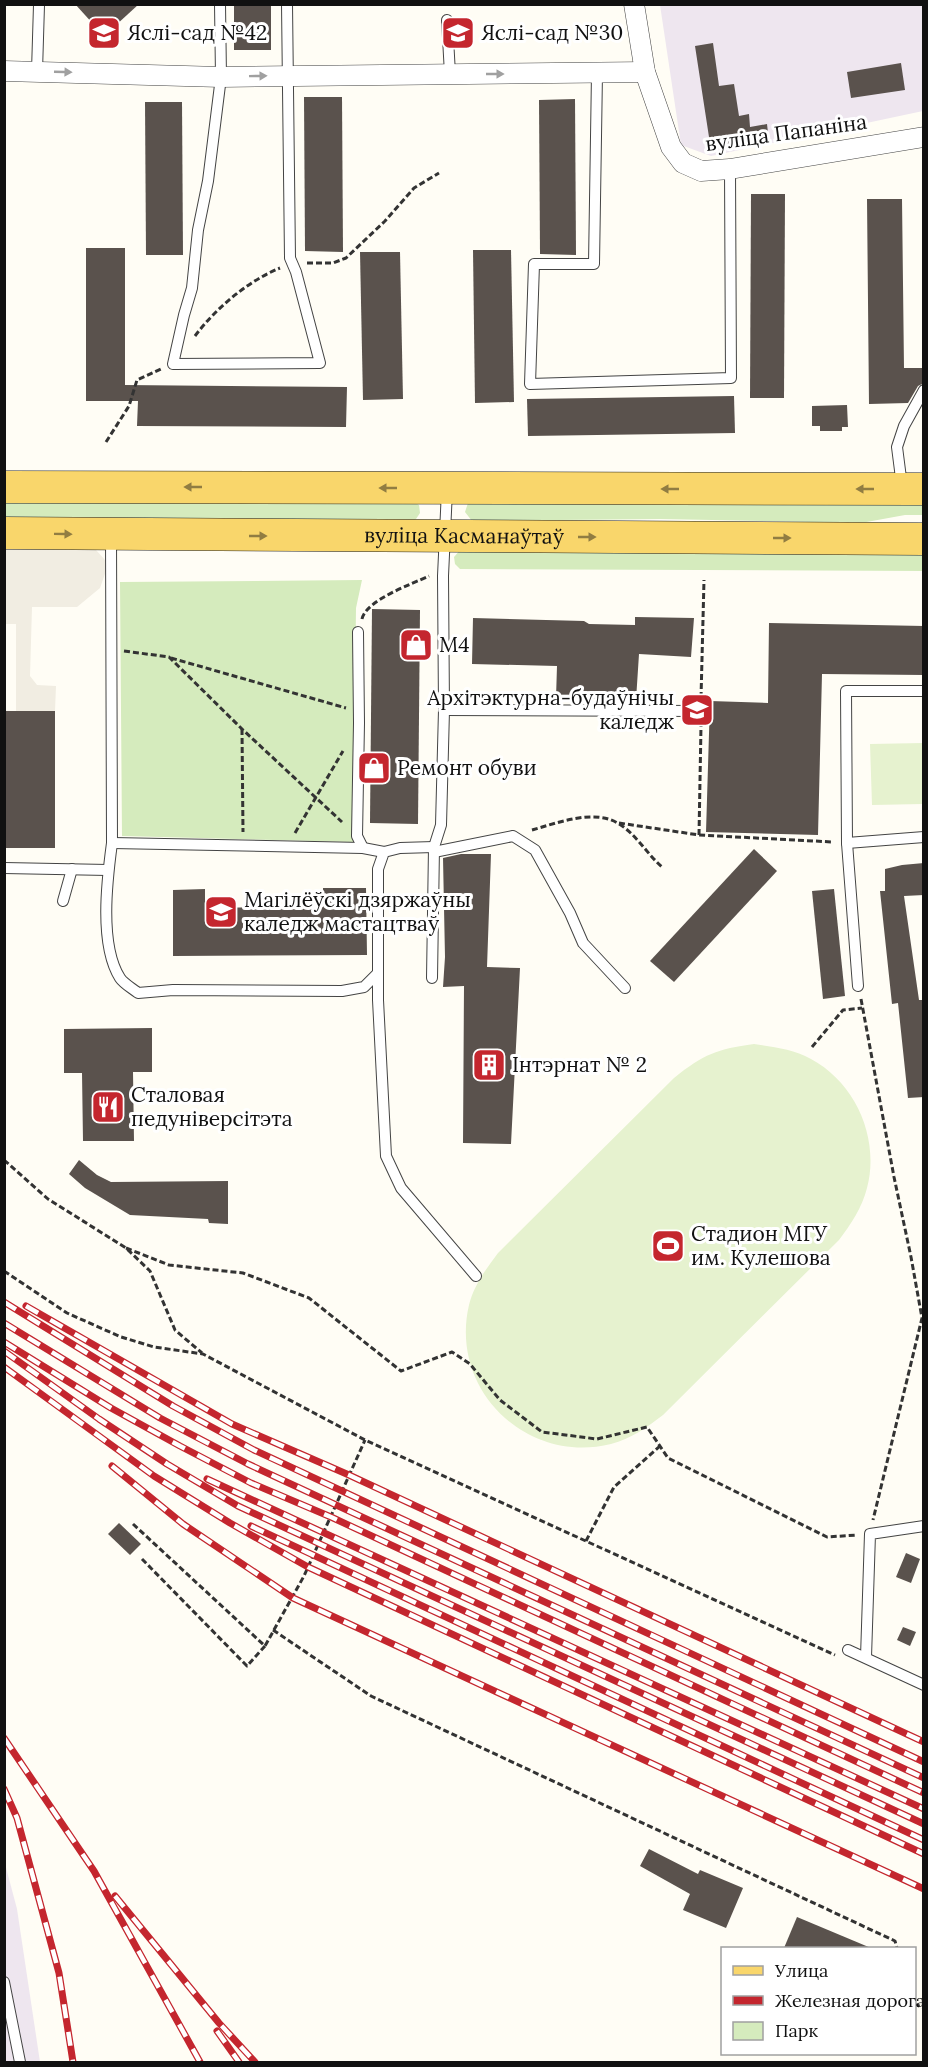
<svg xmlns="http://www.w3.org/2000/svg" width="928" height="2067" font-family="Lora,serif">
<rect width="100%" height="100%" fill="#fffdf5"/>
<!-- industrial -->
<g fill="#eee6ef">
<path d="M660 5H923V111L711 156 681 145Z"/>
<path d="M4 1860 17 1909 40 2062H5Z"/>
</g>
<!-- green -->
<g fill="#d5ebbd">
<path d="M5 499 412 501 419 505 420 513 414 522 5 518Z"/>
<path d="M468 503H924L923 515H905L861 523 660 519 472 521 465 512Z"/>
<path d="M461 549 923 551 924 571 460 569 455 564 454 557Z"/>
<path d="M362 580 356 608 353 842 122 836 120 582Z"/>
</g>
<!-- pitch -->
<g fill="#e6f2cf">
<path d="M923 743V804L872 805 870 744Z"/>
<path d="M754 1044C774 1047 793 1049 811 1059 856 1083 880 1139 867 1188 862 1208 851 1224 839 1240L663 1415C647 1427 631 1439 611 1444 527 1465 449 1390 469 1305 474 1285 486 1269 498 1253L674 1078C704 1054 717 1049 754 1044Z"/>
</g>
<!-- plaza -->
<path fill="#f1ede2" d="M5 549 96 550 105 560 106 571 100 588 77 607H32L30 676 37 685 56 686 55 711H16V624H5Z"/>
<!-- building -->
<g fill="#5a524d">
<path d="M75 4H139L104 36Z"/>
<rect x="234" y="4" width="37" height="46"/>
<path d="M713 43 719 86 734 84 739 116 749 114 750 127 767 124 769 142 711 150 695 46Z"/>
<path d="M901 63 905 90 851 98 847 72Z"/>
<path d="M304 97H342L343 252 305 251Z"/>
<path d="M575 99 576 255 540 254 539 100Z"/>
<path d="M145 102H182L183 255H146Z"/>
<path d="M751 194H785L784 398H750Z"/>
<path d="M867 199H902L904 368H924V383L918 386 908 403 869 404Z"/>
<path d="M86 248H125V385L347 387 346 427 137 426 138 401H86Z"/>
<path d="M473 250H511L514 402 475 403Z"/>
<path d="M360 252H400L403 399 363 400Z"/>
<path d="M734 396 735 433 528 436 527 399Z"/>
<path d="M847 405 848 427H842V431H820V426H812V406Z"/>
<path d="M372 609 420 610 418 824 370 823Z"/>
<path d="M635 617 694 618 691 657 639 654 636 700 556 698 557 666 472 664 473 618 584 621 589 624 635 625Z"/>
<path d="M769 623 924 626V675L822 674 818 835 706 832 710 701 768 703Z"/>
<rect x="4" y="711" width="51" height="137"/>
<path d="M754 849 777 871 674 982 650 961Z"/>
<path d="M461 854H491L487 967 520 968 511 1144 463 1143 464 986 443 987 445 957 443 858Z"/>
<path d="M924 863V895L904 896 919 1000H924V1097L908 1098 898 1003 892 1004 880 891H885V869L902 865Z"/>
<path d="M323 888H366L367 955 173 956V890L205 889V908L264 907H323Z"/>
<path d="M834 889 845 996 823 999 812 891Z"/>
<path d="M152 1028V1072H133L134 1141H83L82 1073H64V1029Z"/>
<path d="M79 1160 97 1175 111 1182 228 1181V1224L209 1223 208 1219 130 1215 85 1188 69 1174Z"/>
<path d="M119 1523 141 1544 130 1555 108 1534Z"/>
<path d="M906 1553 920 1559 911 1583 896 1577Z"/>
<path d="M903 1627 916 1632 910 1646 897 1640Z"/>
<path d="M649 1849 698 1874 700 1870 743 1888 726 1928 683 1910 690 1894 640 1866Z"/>
<path d="M797 1917 871 1948H784Z"/>
</g>
<g fill="none" stroke-linecap="round" stroke-linejoin="round">
<defs>
<g id="lane">
<path d="M220 4 221 77 208 181 198 230 192 288 184 315 173 364 320 363 296 272 290 258 287 4"/>
<path d="M447 20 450 74"/>
<path d="M37 71 39 5"/>
<path d="M597 73 594 264H534L530 384 731 378 730 169"/>
<path d="M902 486 897 447 904 426 924 390"/>
<path d="M111 535 112 843C107 880 99 945 120 978 124 984 132 988 138 993L173 990 342 991 364 987 378 973V869L384 852 400 848 434 847"/>
<path d="M358 632 359 723 357 836 363 848"/>
<path d="M444 710 701 711"/>
<path d="M112 843 363 848 384 852"/>
<path d="M847 843 924 837"/>
<path d="M434 852 513 836 535 850 570 913 583 943 625 988"/>
<path d="M4 868 108 870"/>
<path d="M63 901 72 869"/>
<path d="M378 973V1000L386 1156 401 1188 476 1276"/>
<path d="M432 978 434 847 441 825 444 710 443 576 447 490"/>
<path d="M858 986 847 843 846 691H924"/>
<path d="M848 1650 924 1685"/>
<path d="M866 1657 870 1534 924 1526"/>
<path d="M4 1982 20 2062"/>
</g>
<g id="street">
<path d="M634 4 645 72 671 147 683 163 701 171 730 169 924 137"/>
<path d="M4 71 221 77 645 72"/>
</g>
<g id="primary">
<path d="M4 487 924 489"/>
<path id="s1" d="M4 533 924 539"/>
</g>
</defs>
<!-- lane casing -->
<use href="#lane" stroke="#444" stroke-width="12"/>
<!-- street casing -->
<use href="#street" stroke="#444" stroke-width="21"/>
<!-- primary casing -->
<use href="#primary" stroke="#222" stroke-width="33"/>
<!-- path -->
<g stroke="#333" stroke-width="3" stroke-dasharray="6 3" stroke-linecap="butt">
<path d="M307 263H333L346 258 385 221 414 188 439 173"/>
<path d="M195 336C216 308 248 281 280 268"/>
<path d="M106 442 129 406 137 380 161 369"/>
<path d="M362 619C366 600 412 584 429 576"/>
<path d="M124 651 169 657 242 729 342 822"/>
<path d="M171 658 346 708"/>
<path d="M701 698 704 580"/>
<path d="M242 729 243 832"/>
<path d="M619 823 699 835 833 842"/>
<path d="M532 830C557 823 595 808 619 824 636 834 647 854 662 867"/>
<path d="M295 833 343 751"/>
<path d="M699 835 701 726"/>
<path d="M861 999 894 1177 911 1257 922 1318 873 1520"/>
<path d="M812 1047 843 1010 862 1008"/>
<path d="M4 1160 48 1199 126 1248 150 1271 175 1330 202 1353"/>
<path d="M126 1248 169 1265 243 1273 309 1298 401 1371 452 1352 470 1364 500 1400 542 1432 597 1439 647 1427 668 1458 827 1537 857 1535"/>
<path d="M4 1271 67 1313 121 1337 154 1347 203 1354 365 1440 835 1655"/>
<path d="M133 1524 265 1646 304 1576 365 1440"/>
<path d="M586 1541 614 1487 660 1446"/>
<path d="M142 1559 247 1666 265 1646"/>
<path d="M273 1630 371 1696 895 1941 897 1948"/>
<path d="M914 2004 924 2008"/>
</g>
<!-- lane -->
<use href="#lane" stroke="#fff" stroke-width="10"/>
<!-- street -->
<use href="#street" stroke="#fff" stroke-width="20"/>
<!-- primary -->
<use href="#primary" stroke="#f9d66b" stroke-width="32"/>
<defs>
<g id="rail">
<path d="M4 1302 173 1406 254 1450 924 1762"/>
<path d="M26 1306 232 1424 349 1475 924 1742"/>
<path d="M4 1323 160 1418 248 1464 924 1778"/>
<path d="M4 1342 111 1408 180 1446 251 1483 331 1517 924 1793"/>
<path d="M4 1351 99 1419 167 1464 238 1506 924 1824"/>
<path d="M4 1367 154 1476 230 1523 308 1567 924 1854"/>
<path d="M112 1466 183 1524 293 1598 924 1889"/>
<path d="M207 1479 924 1809"/>
<path d="M251 1526 924 1840"/>
<path d="M4 1738 94 1871 200 2062"/>
<path d="M4 1789 17 1818 59 1973 73 2062"/>
<path d="M115 1896 219 2023 255 2062"/>
<path d="M217 2031 239 2062"/>
</g>
</defs>
<!-- rail casing -->
<use href="#rail" stroke="#c4262e" stroke-width="7"/>
<!-- rail -->
<use href="#rail" stroke="#fff" stroke-width="4.5" stroke-dasharray="14" stroke-linecap="butt"/>
</g>
<!-- one-way arrows -->
<defs><path id="oneway-solid" d="M-6-.8H1V-3.2L6.5 0L1 3.2V.8H-6Z" transform="scale(1.5)"/></defs>
<g fill="#a0a0a0">
<use href="#oneway-solid" transform="translate(63 72) rotate(2)"/>
<use href="#oneway-solid" transform="translate(495 74)"/>
<use href="#oneway-solid" transform="translate(258 76) rotate(-1)"/>
</g>
<g fill="#917d42">
<use href="#oneway-solid" transform="translate(193 487) rotate(-180)"/>
<use href="#oneway-solid" transform="translate(388 488) rotate(-180)"/>
<use href="#oneway-solid" transform="translate(670 489) rotate(-180)"/>
<use href="#oneway-solid" transform="translate(865 489) rotate(-180)"/>
<use href="#oneway-solid" transform="translate(63 534) rotate(1)"/>
<use href="#oneway-solid" transform="translate(258 536)"/>
<use href="#oneway-solid" transform="translate(587 537)"/>
<use href="#oneway-solid" transform="translate(782 538)"/>
</g>
<!-- icons -->
<defs>
<symbol id="school-square" viewBox="-11 -11 22 22"><rect x="-9" y="-9" width="18" height="18" rx="4" fill="#c4262e" stroke="#fff"/><path d="M0-5L7-2L0 1L-7-2ZM-4 1L0 2.5L4 1V4Q0 6-4 4Z" fill="#fff"/></symbol>
<symbol id="shop-square" viewBox="-11 -11 22 22"><rect x="-9" y="-9" width="18" height="18" rx="4" fill="#c4262e" stroke="#fff"/><path d="M-5-2.5h2.3a2.7 3.5 0 0 1 5.4 0H5L5.5 6h-11ZM-1.5-2.5h3a1.5 2.3 0 0 0-3 0Z" fill="#fff"/></symbol>
<symbol id="university-square" viewBox="-11 -11 22 22"><rect x="-9" y="-9" width="18" height="18" rx="4" fill="#c4262e" stroke="#fff"/><path d="M0-5L7-2L0 1L-7-2ZM-4 1L0 2.5L4 1V4Q0 6-4 4Z" fill="#fff"/></symbol>
<symbol id="building-square" viewBox="-11 -11 22 22"><rect x="-9" y="-9" width="18" height="18" rx="4" fill="#c4262e" stroke="#fff"/><path d="M-4-6H4V6H1V3H-1V6H-4ZM-2.5-4.3h1.7v1.8h-1.7ZM.8-4.3h1.7v1.8H.8ZM-2.5-1h1.7V.8h-1.7ZM.8-1h1.7V.8H.8Z" fill="#fff"/></symbol>
<symbol id="restaurant-square" viewBox="-11 -11 22 22"><rect x="-9" y="-9" width="18" height="18" rx="4" fill="#c4262e" stroke="#fff"/><path d="M-5-6h1v4h1v-4h1v4h1v-4h1v5L-1.5 .5V6h-2V.5L-5-1ZM5-6V6H3V1.5H1.5Q1.5-4 5-6Z" fill="#fff"/></symbol>
<symbol id="stadium-square" viewBox="-11 -11 22 22"><rect x="-9" y="-9" width="18" height="18" rx="4" fill="#c4262e" stroke="#fff"/><path d="M0-5a6.5 5 0 1 0 0 10a6.5 5 0 1 0 0-10ZM-3.5-1.8h7v3.6h-7Z" fill="#fff"/></symbol>
</defs>
<g fill-rule="evenodd">
<use href="#school-square" x="85" y="14" width="38" height="38"/>
<use href="#school-square" x="439" y="14" width="38" height="38"/>
<use href="#shop-square" x="397" y="626" width="38" height="38"/>
<use href="#university-square" x="678" y="691" width="38" height="38"/>
<use href="#shop-square" x="355" y="749" width="38" height="38"/>
<use href="#university-square" x="202" y="893" width="38" height="38"/>
<use href="#building-square" x="470" y="1046" width="38" height="38"/>
<use href="#restaurant-square" x="89" y="1088" width="38" height="38"/>
<use href="#stadium-square" x="649" y="1227" width="38" height="38"/>
</g>
<g text-anchor="middle" stroke-width="6" stroke-linejoin="round" paint-order="stroke">
<!-- poi labels -->
<g font-size="21" fill="#111" stroke="#fff" text-anchor="start">
<text x="127" y="40">Яслі-сад №42</text>
<text x="481" y="40">Яслі-сад №30</text>
<text x="439" y="652">M4</text>
<text x="674" y="705" text-anchor="end">Архітэктурна-будаўнічы<tspan x="674" dy="24">каледж</tspan></text>
<text x="397" y="775">Ремонт обуви</text>
<text x="244" y="907">Магілёўскі дзяржаўны<tspan x="244" dy="24">каледж мастацтваў</tspan></text>
<text x="512" y="1072">Інтэрнат № 2</text>
<text x="131" y="1102">Сталовая<tspan x="131" dy="24">педуніверсітэта</tspan></text>
<text x="691" y="1241">Стадион МГУ<tspan x="691" dy="24">им. Кулешова</tspan></text>
</g>
<!-- street labels -->
<g font-size="21" fill="#111" stroke="#fff">
<text transform="translate(786 133) rotate(-8)" y="7">вуліца Папаніна</text>
<text dy="7" stroke="none"><textPath href="#s1" startOffset="460">вуліца Касманаўтаў</textPath></text>
</g>
</g>
<!-- border -->
<rect width="928" height="2067" fill="none" stroke="#111111" stroke-width="12"/>
<!-- legend -->
<rect x="721" y="1947" width="195" height="108" fill="#ffffff" stroke="#a0a0a0" stroke-width="1.5"/>
<rect x="733" y="1966" width="30" height="9" fill="#f9d66b" stroke="#a0a0a0" stroke-width="1.5"/>
<text x="775" y="1977" font-size="18" fill="#111111">Улица</text>
<rect x="733" y="1996" width="30" height="9" fill="#c4262e" stroke="#a0a0a0" stroke-width="1.5"/>
<text x="775" y="2007" font-size="18" fill="#111111">Железная дорога</text>
<rect x="733" y="2022" width="30" height="18" fill="#d5ebbd" stroke="#a0a0a0" stroke-width="1.5"/>
<text x="775" y="2037" font-size="18" fill="#111111">Парк</text>
</svg>
